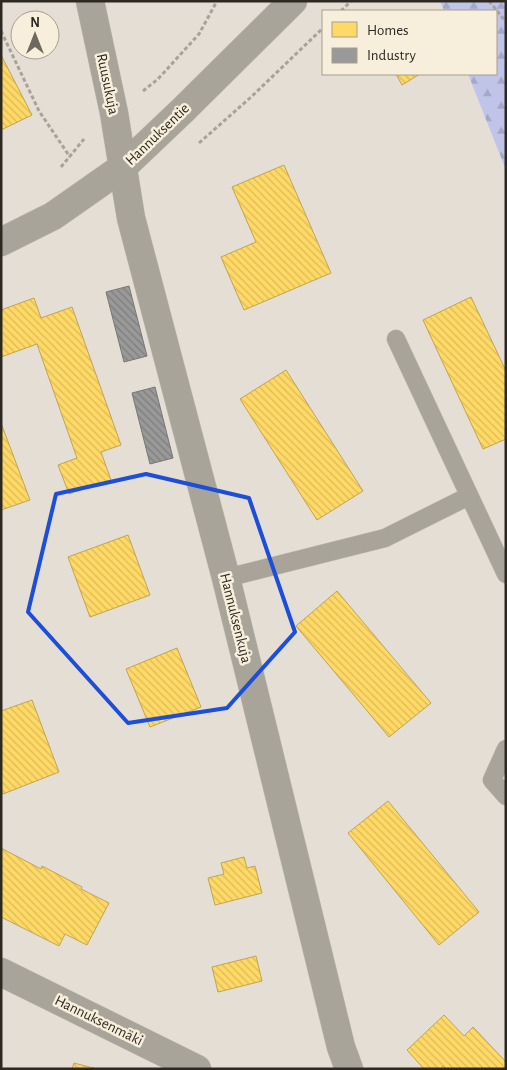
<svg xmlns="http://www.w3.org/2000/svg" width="507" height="1070" font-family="'Alegreya Sans',sans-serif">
<defs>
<pattern id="forest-firs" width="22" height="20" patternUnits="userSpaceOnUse" patternTransform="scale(1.25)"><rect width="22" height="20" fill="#bfc4e8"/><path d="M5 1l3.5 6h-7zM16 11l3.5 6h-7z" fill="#a4a8c7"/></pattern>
<pattern id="homes-back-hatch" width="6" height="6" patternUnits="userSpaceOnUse" patternTransform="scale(1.25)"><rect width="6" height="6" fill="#ffd966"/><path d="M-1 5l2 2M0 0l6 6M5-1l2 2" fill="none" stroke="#dbba58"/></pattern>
<pattern id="industry-back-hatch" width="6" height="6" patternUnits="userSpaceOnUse" patternTransform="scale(1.25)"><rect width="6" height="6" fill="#999"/><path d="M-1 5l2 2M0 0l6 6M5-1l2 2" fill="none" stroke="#7d7d7c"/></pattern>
</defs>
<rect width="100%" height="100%" fill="#e4ded4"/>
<!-- forest -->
<path fill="url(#forest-firs)" d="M440 1H506V170L468 74H496V11H444Z"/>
<!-- homes -->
<g fill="url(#homes-back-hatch)" stroke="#c0a452">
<path d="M1 55 32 115 1 130Z"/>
<path d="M396 74H420L402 85Z"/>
<path d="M284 165 331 273 244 310 221 257 256 242 232 187Z"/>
<path d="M471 297 506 371V439L483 449 423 320Z"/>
<path d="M34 298 41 318 72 307 121 445 101 452 111 480 69 494 58 465 77 458 37 344 1 357V310Z"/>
<path d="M286 370 363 491 317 520 240 399Z"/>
<path d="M1 423 30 500 1 510Z"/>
<path d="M128 535 150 595 90 617 68 557Z"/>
<path d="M337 591 431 703 389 737 296 626Z"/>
<path d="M177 648 201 707 150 727 126 669Z"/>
<path d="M32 700 59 772 3 794 1 790V711Z"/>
<path d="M388 801 479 912 439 945 348 833Z"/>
<path d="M1 848 41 869 42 866 82 887 81 889 109 903 87 945 65 934 59 946 1 917Z"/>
<path d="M244 857 247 868 255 866 262 893 215 905 208 878 224 874 221 863Z"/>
<path d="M256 956 262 981 218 992 212 967Z"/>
<path d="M444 1015 464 1036 473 1027 506 1062V1069H446L443 1066 440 1069H424L407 1050Z"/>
<path d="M74 1063 97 1069H72Z"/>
</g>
<!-- industry -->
<g fill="url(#industry-back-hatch)" stroke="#797775">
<path d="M129 286 147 356 124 362 106 292Z"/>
<path d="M155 387 173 458 150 464 132 393Z"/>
</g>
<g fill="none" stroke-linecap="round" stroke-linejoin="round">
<defs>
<g id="service">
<path d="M396 339 506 574"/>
<path d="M226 578 385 538 469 496"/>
<path d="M506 749 492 780 506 796"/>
</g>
<g id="minor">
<path d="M90 1 114 113 131 218 226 578 341 1047 349 1069"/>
<path d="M1 972 197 1069"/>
</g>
<path id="tertiary" d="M1 242 53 216 123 167 183 110 293 1"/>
</defs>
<!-- service casing -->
<use href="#service" stroke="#c1bdb6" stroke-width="19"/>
<!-- minor casing -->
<use href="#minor" stroke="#c1bdb6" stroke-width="29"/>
<!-- tertiary casing -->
<use href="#tertiary" stroke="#c1bdb6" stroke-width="29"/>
<!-- path -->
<g stroke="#a8a299" stroke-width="3" stroke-dasharray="4 2.5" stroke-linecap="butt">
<path d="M489 1 506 22"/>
<path d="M341 11 351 1"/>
<path d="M1 31 39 111 70 157"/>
<path d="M143 91 158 79 199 34 217 1"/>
<path d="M199 143 250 98 323 28"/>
<path d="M61 167 84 139"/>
</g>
<!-- service -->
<use href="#service" stroke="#a9a499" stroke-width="18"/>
<!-- minor -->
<use href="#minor" stroke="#a9a499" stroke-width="28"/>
<!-- tertiary -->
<use href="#tertiary" stroke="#a9a499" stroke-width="28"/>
</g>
<!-- marked area -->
<path fill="none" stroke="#1d4ed8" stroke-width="4" stroke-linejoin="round" d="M146 474 249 498 295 632 227 708 128 723 28 612 56 494Z"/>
<g text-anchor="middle" stroke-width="5" stroke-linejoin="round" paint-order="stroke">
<!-- street labels -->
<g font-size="15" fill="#2d2922" stroke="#f7eedb">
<text transform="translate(108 84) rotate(78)" y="5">Ruusukuja</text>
<text transform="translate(157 134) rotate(-44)" y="5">Hannuksentie</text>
<text transform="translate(236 618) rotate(76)" y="5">Hannuksenkuja</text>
<text transform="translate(99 1020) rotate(26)" y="5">Hannuksenmäki</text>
</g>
</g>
<!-- border -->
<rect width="507" height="1070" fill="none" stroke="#2d2922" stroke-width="5"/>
<!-- legend -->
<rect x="322" y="10" width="175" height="65" fill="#f7eedb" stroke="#a69f91"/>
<rect x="332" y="22" width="25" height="15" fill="#ffd966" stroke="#a69f91"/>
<text x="367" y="35" font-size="15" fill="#2d2922">Homes</text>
<rect x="332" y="48" width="25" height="15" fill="#999999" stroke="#a69f91"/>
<text x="367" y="60" font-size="15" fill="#2d2922">Industry</text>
<!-- north arrow -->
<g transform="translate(35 35)"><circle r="24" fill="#f7eedb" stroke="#a69f91"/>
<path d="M0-4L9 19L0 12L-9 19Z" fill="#6d6860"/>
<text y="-8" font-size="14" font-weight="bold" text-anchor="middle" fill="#2d2922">N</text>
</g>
</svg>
